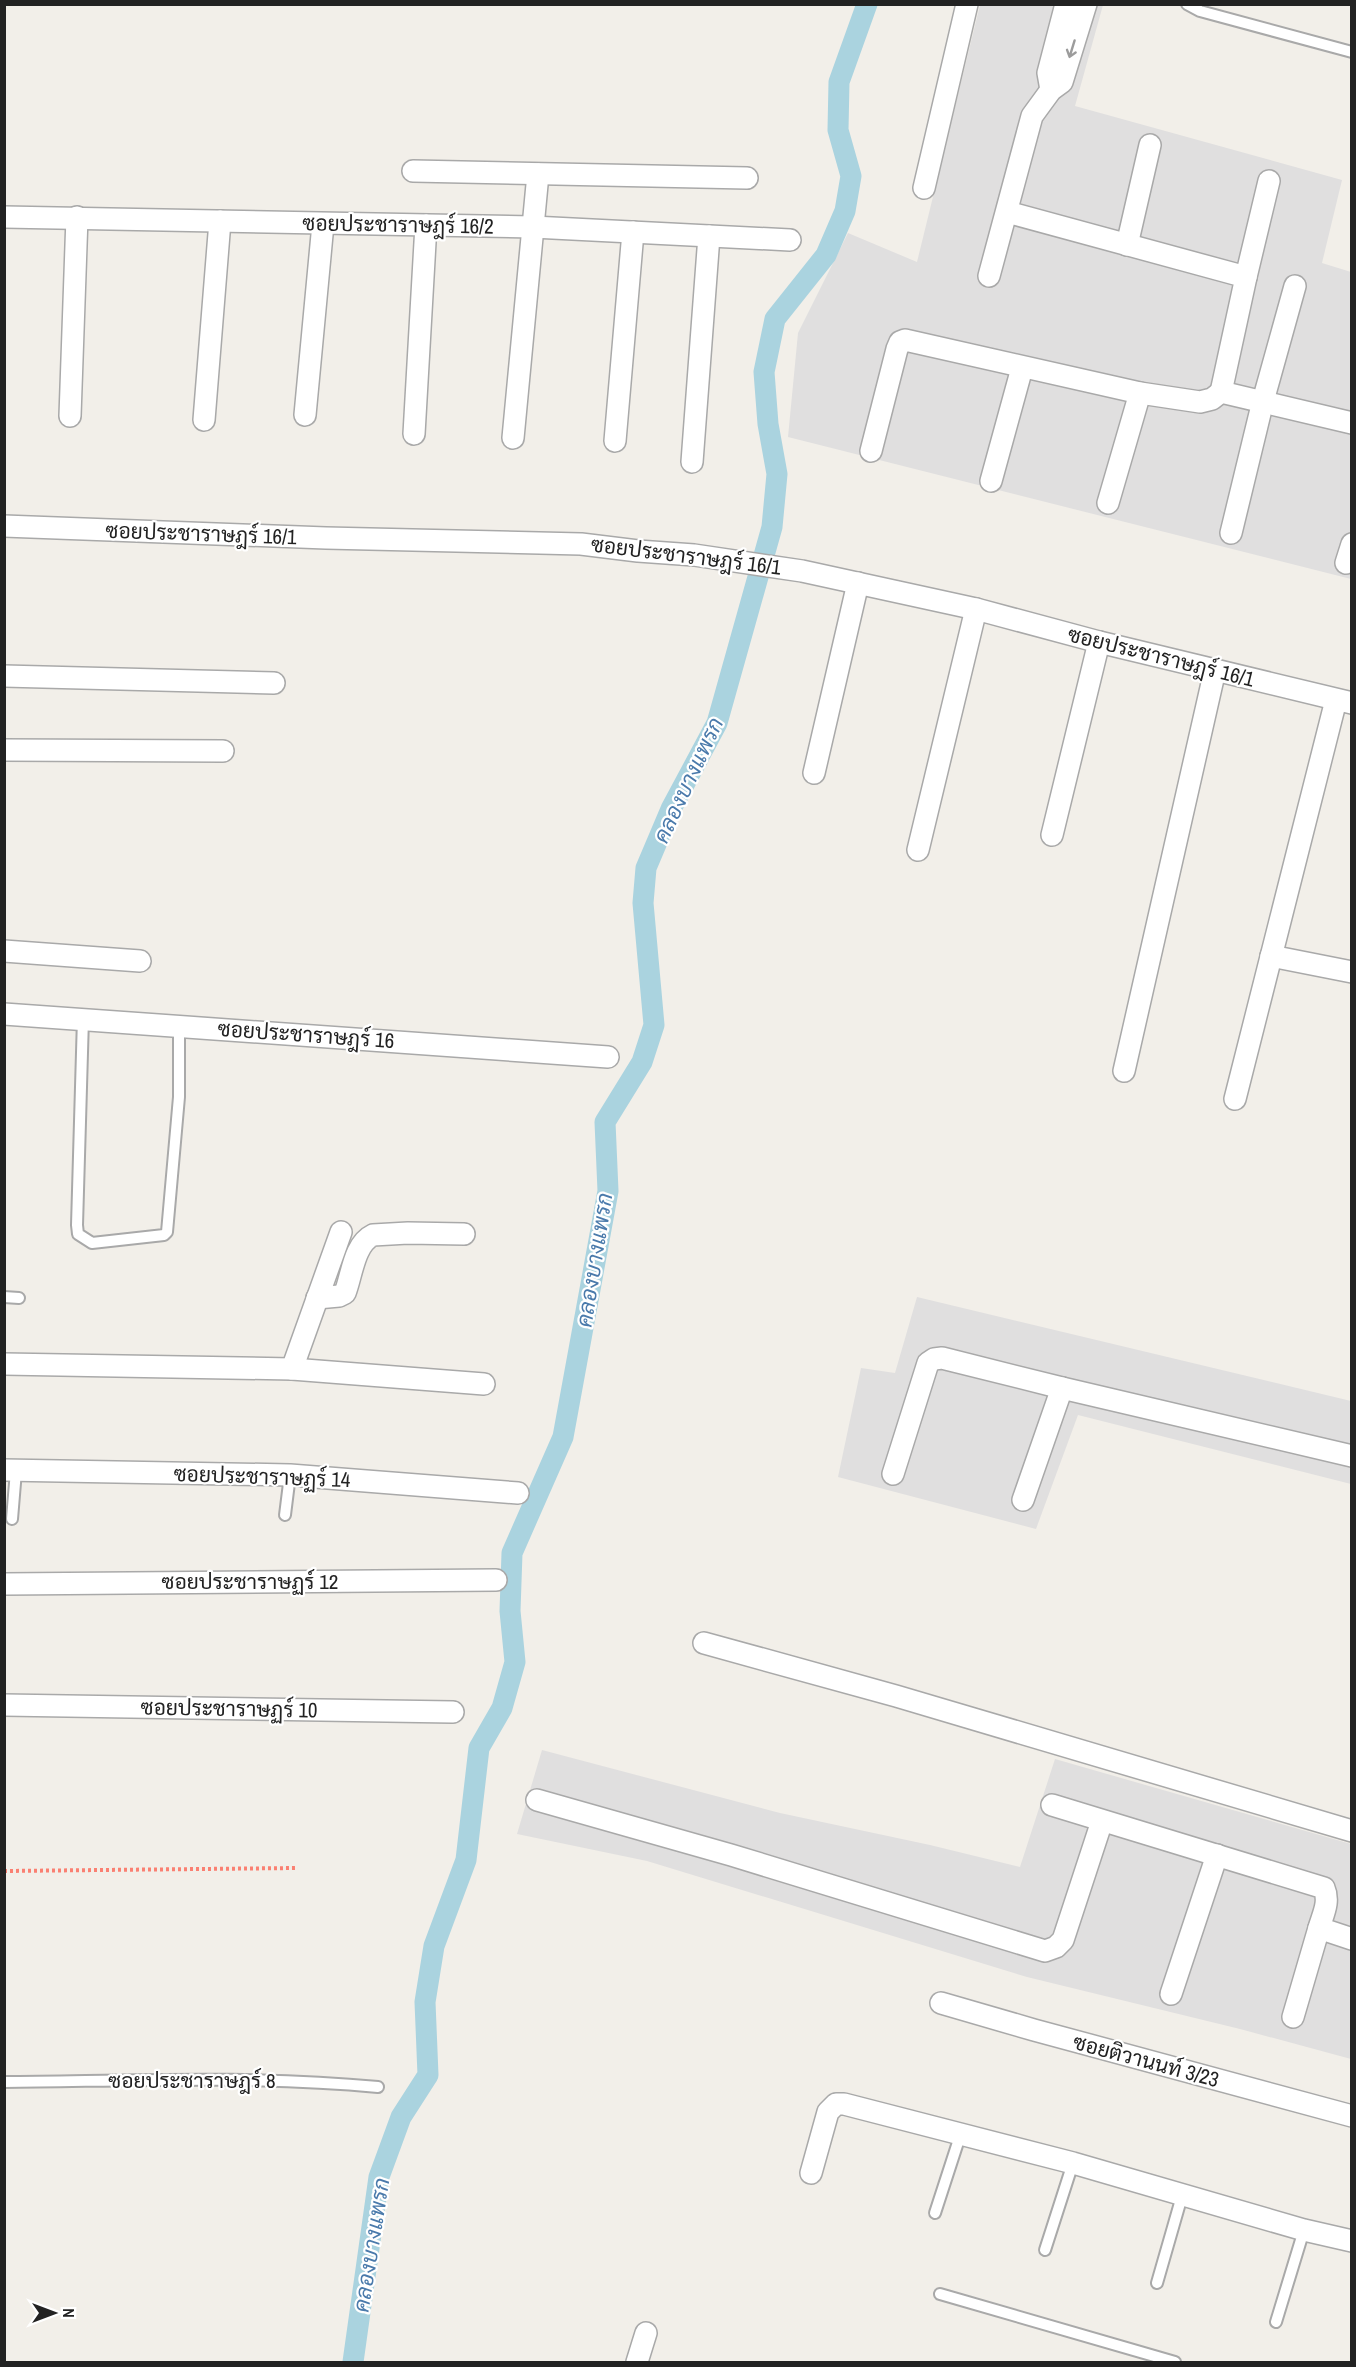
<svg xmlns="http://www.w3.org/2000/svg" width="1356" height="2367" font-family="'Archivo Narrow',Sarabun,sans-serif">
<rect width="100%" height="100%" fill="#f2efe9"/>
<!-- residential -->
<g fill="#e0dfdf">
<path d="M980 5H1103L1075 106 1342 180 1322 263 1351 272V579L788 437 798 333 848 233 917 262Z"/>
<path d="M917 1297 1351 1401V1484L1078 1415 1036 1529 838 1477 861 1368 895 1373Z"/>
<path d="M542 1750 780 1813 930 1845 1020 1867 1055 1759 1351 1844V2059L1240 2029 1027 1977 647 1861 517 1834Z"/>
</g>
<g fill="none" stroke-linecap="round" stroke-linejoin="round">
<!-- canal -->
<path stroke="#aad3df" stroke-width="21" d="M353 2362 379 2177 401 2117 428 2075 425 2002 434 1946 466 1860 479 1748 502 1708 515 1662 510 1611 512 1553 563 1437 608 1191 605 1122 642 1062 654 1025 643 903 646 868 671 809 717 723 772 527 777 474 768 424 764 372 775 319 826 255 845 211 851 176 838 130 839 82 867 4"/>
<defs>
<g id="lane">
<path d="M1187 4 1200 11 1352 52"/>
<path d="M83 1018 77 1225 78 1234 92 1243 164 1235 167 1232 179 1097V1025"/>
<path d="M4 1297 19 1298"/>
<path d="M285 1515 290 1475"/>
<path d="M12 1519 16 1471"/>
<path d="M4 2082C129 2081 254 2075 378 2087"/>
<path d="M935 2213 961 2133"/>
<path d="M1045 2250 1073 2163"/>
<path d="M1157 2283 1182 2196"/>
<path d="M940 2294 1175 2362"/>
<path d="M1276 2322 1304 2230"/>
</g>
<g id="street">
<path d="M1051 90 1048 73 1066 4"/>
<path d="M413 171 747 178"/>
<path d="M924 188 967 4"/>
<path d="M1007 212 1246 277 1221 392"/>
<path d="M4 217 533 227 790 240"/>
<path d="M1127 245 1150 145"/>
<path d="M989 276 1032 116 1051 90 1062 82 1086 4"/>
<path d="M1246 277 1269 181"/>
<path d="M305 415 323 224"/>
<path d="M70 416 77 217"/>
<path d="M204 420 220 221"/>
<path d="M414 434 426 225"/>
<path d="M513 438 538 174"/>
<path d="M615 441 633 232"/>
<path d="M871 451 897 349 900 342 905 340 1140 393 1200 402 1212 399 1221 392 1352 423"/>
<path d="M692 462 709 236"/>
<path d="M991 481 1022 368"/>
<path d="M1108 503 1140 393"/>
<path d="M4 526 326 538 581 544 638 551 694 555 802 571 976 609 1099 642 1352 703"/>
<path d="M1231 533 1263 401 1295 286"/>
<path d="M1346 563 1352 544"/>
<path d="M4 676 274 683"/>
<path d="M4 750 223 751"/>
<path d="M814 773 858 583"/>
<path d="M1052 835 1099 642"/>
<path d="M918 850 976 609"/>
<path d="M4 951 140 961"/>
<path d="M1271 956 1352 972"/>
<path d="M4 1014 608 1057"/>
<path d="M1124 1071 1215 670"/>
<path d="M1235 1099 1336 700"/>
<path d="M317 1298 339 1296 345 1293C352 1275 354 1244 373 1235L408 1233 464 1234"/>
<path d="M4 1364 292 1369 484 1384"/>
<path d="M292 1369 341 1232"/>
<path d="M4 1470 290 1475 518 1493"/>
<path d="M893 1474 928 1363 934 1359 942 1358 1062 1388"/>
<path d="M1023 1500 1062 1388 1352 1456"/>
<path d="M4 1584 496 1580"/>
<path d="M704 1643 896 1696 1352 1831"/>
<path d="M4 1705 453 1712"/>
<path d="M537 1800 731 1855 1045 1951 1056 1947 1063 1940 1102 1821"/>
<path d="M1052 1805 1324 1888C1330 1902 1323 1914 1319 1928"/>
<path d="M1171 1994 1217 1855"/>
<path d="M941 2003 1034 2030 1352 2116"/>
<path d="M1293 2017 1319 1928 1352 1939"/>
<path d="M811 2173 828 2112 836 2104H844L1073 2163 1304 2230 1352 2241"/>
<path d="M637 2362 646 2333"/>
</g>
</defs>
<!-- lane casing -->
<use href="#lane" stroke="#a9a9a9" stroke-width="14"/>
<!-- street casing -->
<use href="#street" stroke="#a9a9a9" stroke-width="24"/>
<!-- path -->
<path stroke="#fa8072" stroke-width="4" stroke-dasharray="3 3" stroke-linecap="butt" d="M4 1871 298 1868"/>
<!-- lane -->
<use href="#lane" stroke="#fff" stroke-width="10"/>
<!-- street -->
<use href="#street" stroke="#fff" stroke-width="21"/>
</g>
<!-- one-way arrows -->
<defs><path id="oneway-shaft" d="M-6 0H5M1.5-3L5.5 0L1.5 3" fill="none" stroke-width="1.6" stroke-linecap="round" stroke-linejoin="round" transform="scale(1.5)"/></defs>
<use stroke="#9c9c9c" href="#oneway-shaft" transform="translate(1072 49) rotate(107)"/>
<g text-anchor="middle" stroke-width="4.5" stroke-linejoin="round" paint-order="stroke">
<!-- street labels -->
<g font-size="21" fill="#222" stroke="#fff">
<text transform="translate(398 225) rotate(1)" y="7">ซอยประชาราษฎร์ 16/2</text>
<text transform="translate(201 534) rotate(2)" y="7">ซอยประชาราษฎร์ 16/1</text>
<text transform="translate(686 556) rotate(7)" y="7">ซอยประชาราษฎร์ 16/1</text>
<text transform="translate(1161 657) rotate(14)" y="7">ซอยประชาราษฎร์ 16/1</text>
<text transform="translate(306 1035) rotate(4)" y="7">ซอยประชาราษฎร์ 16</text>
<text transform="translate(262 1477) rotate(2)" y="7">ซอยประชาราษฏร์ 14</text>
<text x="250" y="1589">ซอยประชาราษฏร์ 12</text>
<text transform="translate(229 1709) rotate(1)" y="7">ซอยประชาราษฏร์ 10</text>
<text transform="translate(1146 2061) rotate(15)" y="7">ซอยติวานนท์ 3/23</text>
<text x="192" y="2088">ซอยประชาราษฎร์ 8</text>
</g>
<!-- water labels -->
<g font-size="22" font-style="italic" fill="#4a7aab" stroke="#fff">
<text transform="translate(688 780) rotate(-65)" y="8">คลองบางแพรก</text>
<text transform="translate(594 1260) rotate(-81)" y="8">คลองบางแพรก</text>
<text transform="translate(371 2245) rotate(-81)" y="8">คลองบางแพรก</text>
</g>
</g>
<!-- border -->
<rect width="1356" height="2367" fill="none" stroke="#222222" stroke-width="12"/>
<!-- north arrow -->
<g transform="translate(54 2313) rotate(90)" stroke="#ffffff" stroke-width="4.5" paint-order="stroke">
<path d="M0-4.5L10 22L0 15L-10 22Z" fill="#222222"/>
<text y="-9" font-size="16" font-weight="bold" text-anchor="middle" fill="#222222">N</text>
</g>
</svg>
